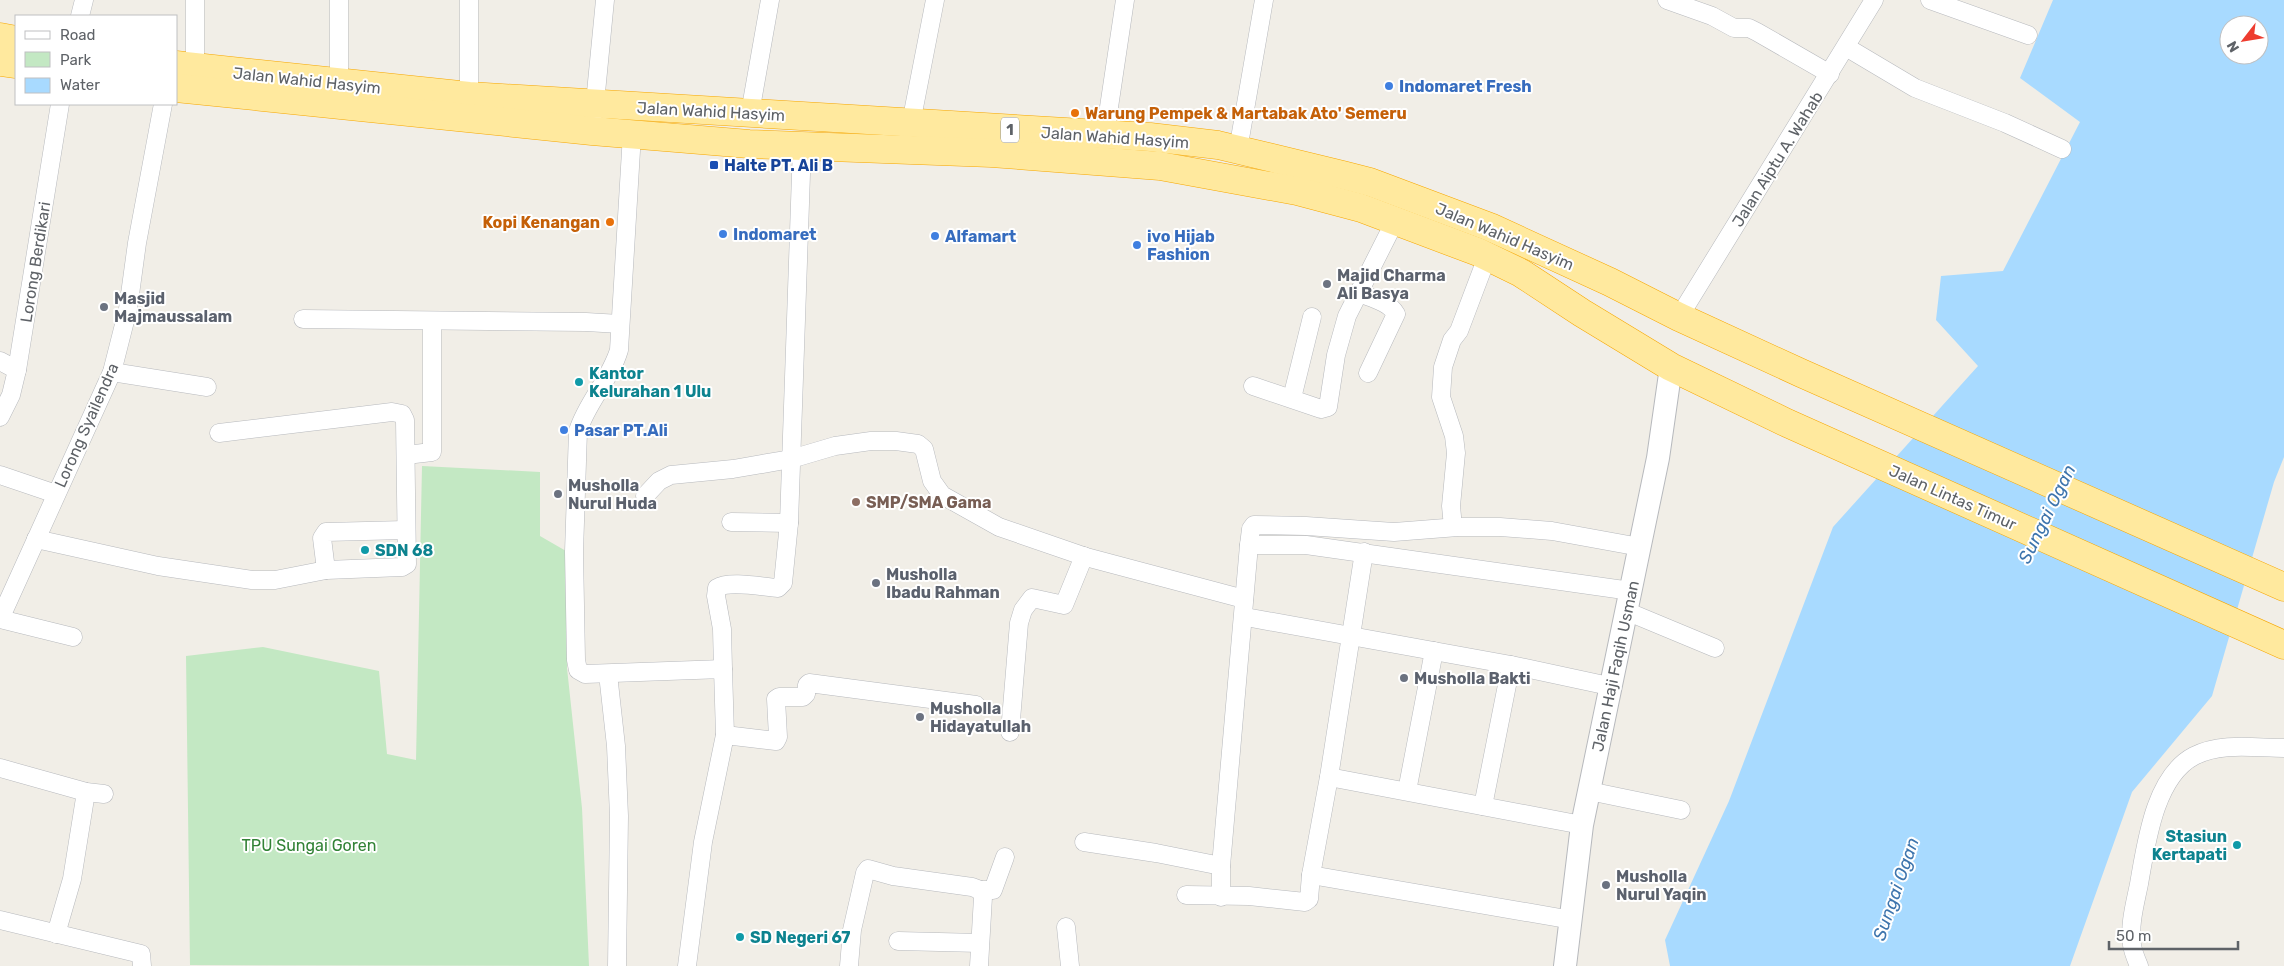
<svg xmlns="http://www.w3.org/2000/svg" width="2284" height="966" font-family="Rubik,sans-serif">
<rect width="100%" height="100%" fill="#f1eee7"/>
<!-- green -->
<path fill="#c3e8c3" d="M422 466 540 472V536L566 551 567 668 582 808 589 966 190 965 186 656 263 647 379 671 387 754 416 760Z"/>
<!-- water -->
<path fill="#a8daff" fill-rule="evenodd" d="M2053 0H2284V457L2274 482 2212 696 2132 792 2070 966H1670L1665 940 1729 801 1833 527 1978 366 1936 320 1941 276 2003 271 2080 122 2020 78ZM2229 25H2259V55H2229Z"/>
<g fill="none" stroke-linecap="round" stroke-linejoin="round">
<defs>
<g id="minor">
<path d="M1667 0 1712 16 1734 28H1749L1757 32 1830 74"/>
<path d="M1930 0 2028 35"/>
<path d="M80 16 84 0"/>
<path d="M1846 47 1915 88 2005 123 2062 149"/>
<path d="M195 69V0"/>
<path d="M339 83V0"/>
<path d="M469 96V0"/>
<path d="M594 113 605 0"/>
<path d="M750 113 770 0"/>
<path d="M911 123 935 0"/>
<path d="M632 134 619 350C610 380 587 402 578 431L574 552 576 660 578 670 585 674 723 669 725 735 703 842 687 966"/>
<path d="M1105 134 1125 0"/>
<path d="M1238 150 1264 0"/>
<path d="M1359 293C1371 298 1389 302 1396 314L1368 373"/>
<path d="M1679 317 1874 0"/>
<path d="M303 319 586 322 620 324"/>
<path d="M0 361 17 370"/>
<path d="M112 372 207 387"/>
<path d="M1253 386 1321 409 1328 407 1336 355 1347 316 1395 221"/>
<path d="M1292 398 1312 317"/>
<path d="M0 417 11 395 17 370 60 104"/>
<path d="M406 455 432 452V321"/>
<path d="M0 475 56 494"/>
<path d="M645 496 659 481 671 475 733 469 791 459 835 446 871 441H896L918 444 924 449 932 481 942 495 999 527 1086 557 1244 599"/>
<path d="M731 522 789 523"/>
<path d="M1453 527 1451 506 1456 453 1454 436 1441 397 1443 367 1452 340 1459 331 1487 257"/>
<path d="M36 539 158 566 252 580H275L326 570 402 567 407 564 405 420 402 414 392 412 219 433"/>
<path d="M1249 545 1251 529 1254 525 1306 526 1394 532 1458 527H1500L1552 531 1640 547"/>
<path d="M1364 552 1329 777 1311 875 1572 920"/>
<path d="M326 570 322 538 326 532 405 530"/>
<path d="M1626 611 1715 648"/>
<path d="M1251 618 1511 665 1609 686"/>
<path d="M0 619 112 372 128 309 137 243 163 104"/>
<path d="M0 619 73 637"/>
<path d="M723 669 722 629 716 596 717 588C729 580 763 587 778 588L783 583 789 523 802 145"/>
<path d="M608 674 616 746 619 816 617 966"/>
<path d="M1010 732 1019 623 1023 610 1032 598 1064 605 1084 556"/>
<path d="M725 735 776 741 778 737 776 699 779 697H803L806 694 807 685 809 683 976 705"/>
<path d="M0 768 86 792 104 794"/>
<path d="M1329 777 1582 825"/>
<path d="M1407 791 1434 651"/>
<path d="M1589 791 1681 810"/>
<path d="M1483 806 1511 665"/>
<path d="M1084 842 1156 853 1221 866"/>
<path d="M980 890H993L1005 857"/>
<path d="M1186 895 1249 896 1305 902 1309 899 1311 875"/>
<path d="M1221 897V866L1249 545H1306L1631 591"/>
<path d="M0 920 141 954 142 966"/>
<path d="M1066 927 1070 966"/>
<path d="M56 934 72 879 86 792"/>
<path d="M898 941 980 943"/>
<path d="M849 966 852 930 865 873 868 869 893 876 972 887 980 890 983 897 979 966"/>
<path d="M2139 966C2136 959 2133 952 2132 945 2129 925 2135 904 2139 884 2146 845 2154 777 2194 756 2221 742 2255 748 2284 748"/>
</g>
<path id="tertiary" d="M1565 966 1582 825 1658 458 1671 367"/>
<g id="trunk">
<path d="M0 37 16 40"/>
<path d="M0 62 16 64"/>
<path d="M176 65 469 96 1150 137 1218 145 1343 175 1370 182 1490 227 1610 282 1679 317 1801 373 2284 587"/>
<path d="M176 88 592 131 749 144 991 153 1160 166 1297 191 1361 208 1478 252 1521 273 1582 313 1671 367 1787 423 2284 645"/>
</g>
</defs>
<!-- minor casing -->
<use href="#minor" stroke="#b7b9bd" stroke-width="19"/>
<!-- tertiary casing -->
<use href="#tertiary" stroke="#b7b9bd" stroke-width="24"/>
<!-- trunk casing -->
<use href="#trunk" stroke="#f7a700" stroke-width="29"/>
<!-- minor -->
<use href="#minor" stroke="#fff" stroke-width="18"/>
<!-- tertiary -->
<use href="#tertiary" stroke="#fff" stroke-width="22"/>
<!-- trunk -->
<use href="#trunk" stroke="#ffe99e" stroke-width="28"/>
</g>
<!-- markers -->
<g fill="#3f7fe0" stroke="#fff" stroke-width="2">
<circle cx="1389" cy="86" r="5"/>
<circle cx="723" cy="234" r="5"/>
<circle cx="935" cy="236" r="5"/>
<circle cx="1137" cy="245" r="5"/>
<circle cx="564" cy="430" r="5"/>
</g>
<g fill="#e8710a" stroke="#fff" stroke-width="2">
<circle cx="1075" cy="113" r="5"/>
<circle cx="610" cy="222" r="5"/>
</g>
<rect fill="#1a4fb4" stroke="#fff" stroke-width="2" x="709" y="160" width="10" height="10" rx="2.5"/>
<g fill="#6b7280" stroke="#fff" stroke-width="2">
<circle cx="1327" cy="284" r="5"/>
<circle cx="104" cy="307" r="5"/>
<circle cx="558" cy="494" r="5"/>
<circle cx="876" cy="583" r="5"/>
<circle cx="1404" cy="678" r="5"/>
<circle cx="920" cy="717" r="5"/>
<circle cx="1606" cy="885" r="5"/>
</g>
<g fill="#0f9aa8" stroke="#fff" stroke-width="2">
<circle cx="579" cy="382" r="5"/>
<circle cx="365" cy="550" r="5"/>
<circle cx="2237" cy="845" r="5"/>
<circle cx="740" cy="937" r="5"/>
</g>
<circle fill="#8d6e63" stroke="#fff" stroke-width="2" cx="856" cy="502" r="5"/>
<g text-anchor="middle" stroke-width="4" stroke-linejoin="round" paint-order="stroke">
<!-- shield labels -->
<rect fill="#fff" stroke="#8e9195" stroke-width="1" x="1001" y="117.5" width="18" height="25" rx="4"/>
<g font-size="15" font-weight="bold" fill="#5e6267">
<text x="1010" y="135">1</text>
</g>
<!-- street labels -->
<g font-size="16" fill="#5e6267" stroke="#fff">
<text transform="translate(307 80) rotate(6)" y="6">Jalan Wahid Hasyim</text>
<text transform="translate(711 111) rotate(3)" y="6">Jalan Wahid Hasyim</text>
<text transform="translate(1115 137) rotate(4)" y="6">Jalan Wahid Hasyim</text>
<text transform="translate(1777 159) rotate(-58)" y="6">Jalan Aiptu A. Wahab</text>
<text transform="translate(1505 236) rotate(23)" y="6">Jalan Wahid Hasyim</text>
<text transform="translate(35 262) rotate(-81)" y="6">Lorong Berdikari</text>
<text transform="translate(86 425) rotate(-66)" y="6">Lorong Syailendra</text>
<text transform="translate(1953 497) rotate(24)" y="6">Jalan Lintas Timur</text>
<text transform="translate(1615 666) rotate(-78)" y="6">Jalan Haji Faqih Usman</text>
</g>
<!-- shop labels -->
<g font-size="16" font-weight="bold" fill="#366cbe" stroke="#fff" text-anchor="start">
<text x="1399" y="92">Indomaret Fresh</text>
<text x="733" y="240">Indomaret</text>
<text x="945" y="242">Alfamart</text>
<text x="1147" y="242">ivo Hijab<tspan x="1147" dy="18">Fashion</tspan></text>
<text x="574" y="436">Pasar PT.Ali</text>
</g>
<!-- food labels -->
<g font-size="16" font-weight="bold" fill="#c56008" stroke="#fff" text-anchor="start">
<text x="1085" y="119">Warung Pempek &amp; Martabak Ato' Semeru</text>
<text x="600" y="228" text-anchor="end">Kopi Kenangan</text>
</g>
<!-- transit labels -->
<g font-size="16" font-weight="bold" fill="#164399" stroke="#fff" text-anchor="start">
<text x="724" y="171">Halte PT. Ali B</text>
</g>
<!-- worship labels -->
<g font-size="16" font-weight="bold" fill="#5b616d" stroke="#fff" text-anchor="start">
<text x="1337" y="281">Majid Charma<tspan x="1337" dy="18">Ali Basya</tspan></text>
<text x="114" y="304">Masjid<tspan x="114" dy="18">Majmaussalam</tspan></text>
<text x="568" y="491">Musholla<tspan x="568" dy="18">Nurul Huda</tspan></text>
<text x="886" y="580">Musholla<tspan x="886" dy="18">Ibadu Rahman</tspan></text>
<text x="1414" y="684">Musholla Bakti</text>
<text x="930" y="714">Musholla<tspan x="930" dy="18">Hidayatullah</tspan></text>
<text x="1616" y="882">Musholla<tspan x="1616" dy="18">Nurul Yaqin</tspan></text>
</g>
<!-- culture labels -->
<g font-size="16" font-weight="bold" fill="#0d838f" stroke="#fff" text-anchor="start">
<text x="589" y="379">Kantor<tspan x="589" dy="18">Kelurahan 1 Ulu</tspan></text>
<text x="375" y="556">SDN 68</text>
<text x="2227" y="842" text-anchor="end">Stasiun<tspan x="2227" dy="18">Kertapati</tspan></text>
<text x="750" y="943">SD Negeri 67</text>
</g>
<!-- education labels -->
<g font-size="16" font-weight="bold" fill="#785e54" stroke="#fff" text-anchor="start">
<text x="866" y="508">SMP/SMA Gama</text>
</g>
<!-- park labels -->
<g font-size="16" fill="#318235" stroke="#fff">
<text x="309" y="851">TPU Sungai Goren</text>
</g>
<!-- water labels -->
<g font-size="18" font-style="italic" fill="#3e75ad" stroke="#fff">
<text transform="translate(2047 514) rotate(-64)" y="6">Sungai Ogan</text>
<text transform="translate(1896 889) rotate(-71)" y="6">Sungai Ogan</text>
</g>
</g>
<!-- legend -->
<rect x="15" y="15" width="162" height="90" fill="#ffffff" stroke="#bfc0c2"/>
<rect x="25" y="31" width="25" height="8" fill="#ffffff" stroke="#bfc0c2"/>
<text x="60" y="40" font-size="15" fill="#5e6267">Road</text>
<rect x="25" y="52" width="25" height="15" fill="#c3e8c3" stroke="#bfc0c2"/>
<text x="60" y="65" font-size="15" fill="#5e6267">Park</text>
<rect x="25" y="78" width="25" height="15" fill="#a8daff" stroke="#bfc0c2"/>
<text x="60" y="90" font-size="15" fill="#5e6267">Water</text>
<!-- north arrow -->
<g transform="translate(2244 40) rotate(239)"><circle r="24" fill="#ffffff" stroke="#bfc0c2"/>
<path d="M0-4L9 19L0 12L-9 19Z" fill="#ee3c2f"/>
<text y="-8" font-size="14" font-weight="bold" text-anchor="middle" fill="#5e6267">N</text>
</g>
<!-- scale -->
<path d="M2109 941v8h129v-8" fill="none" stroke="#5e6267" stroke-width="2.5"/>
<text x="2116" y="941" font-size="15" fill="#5e6267" stroke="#ffffff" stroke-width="4" paint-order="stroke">50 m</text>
</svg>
